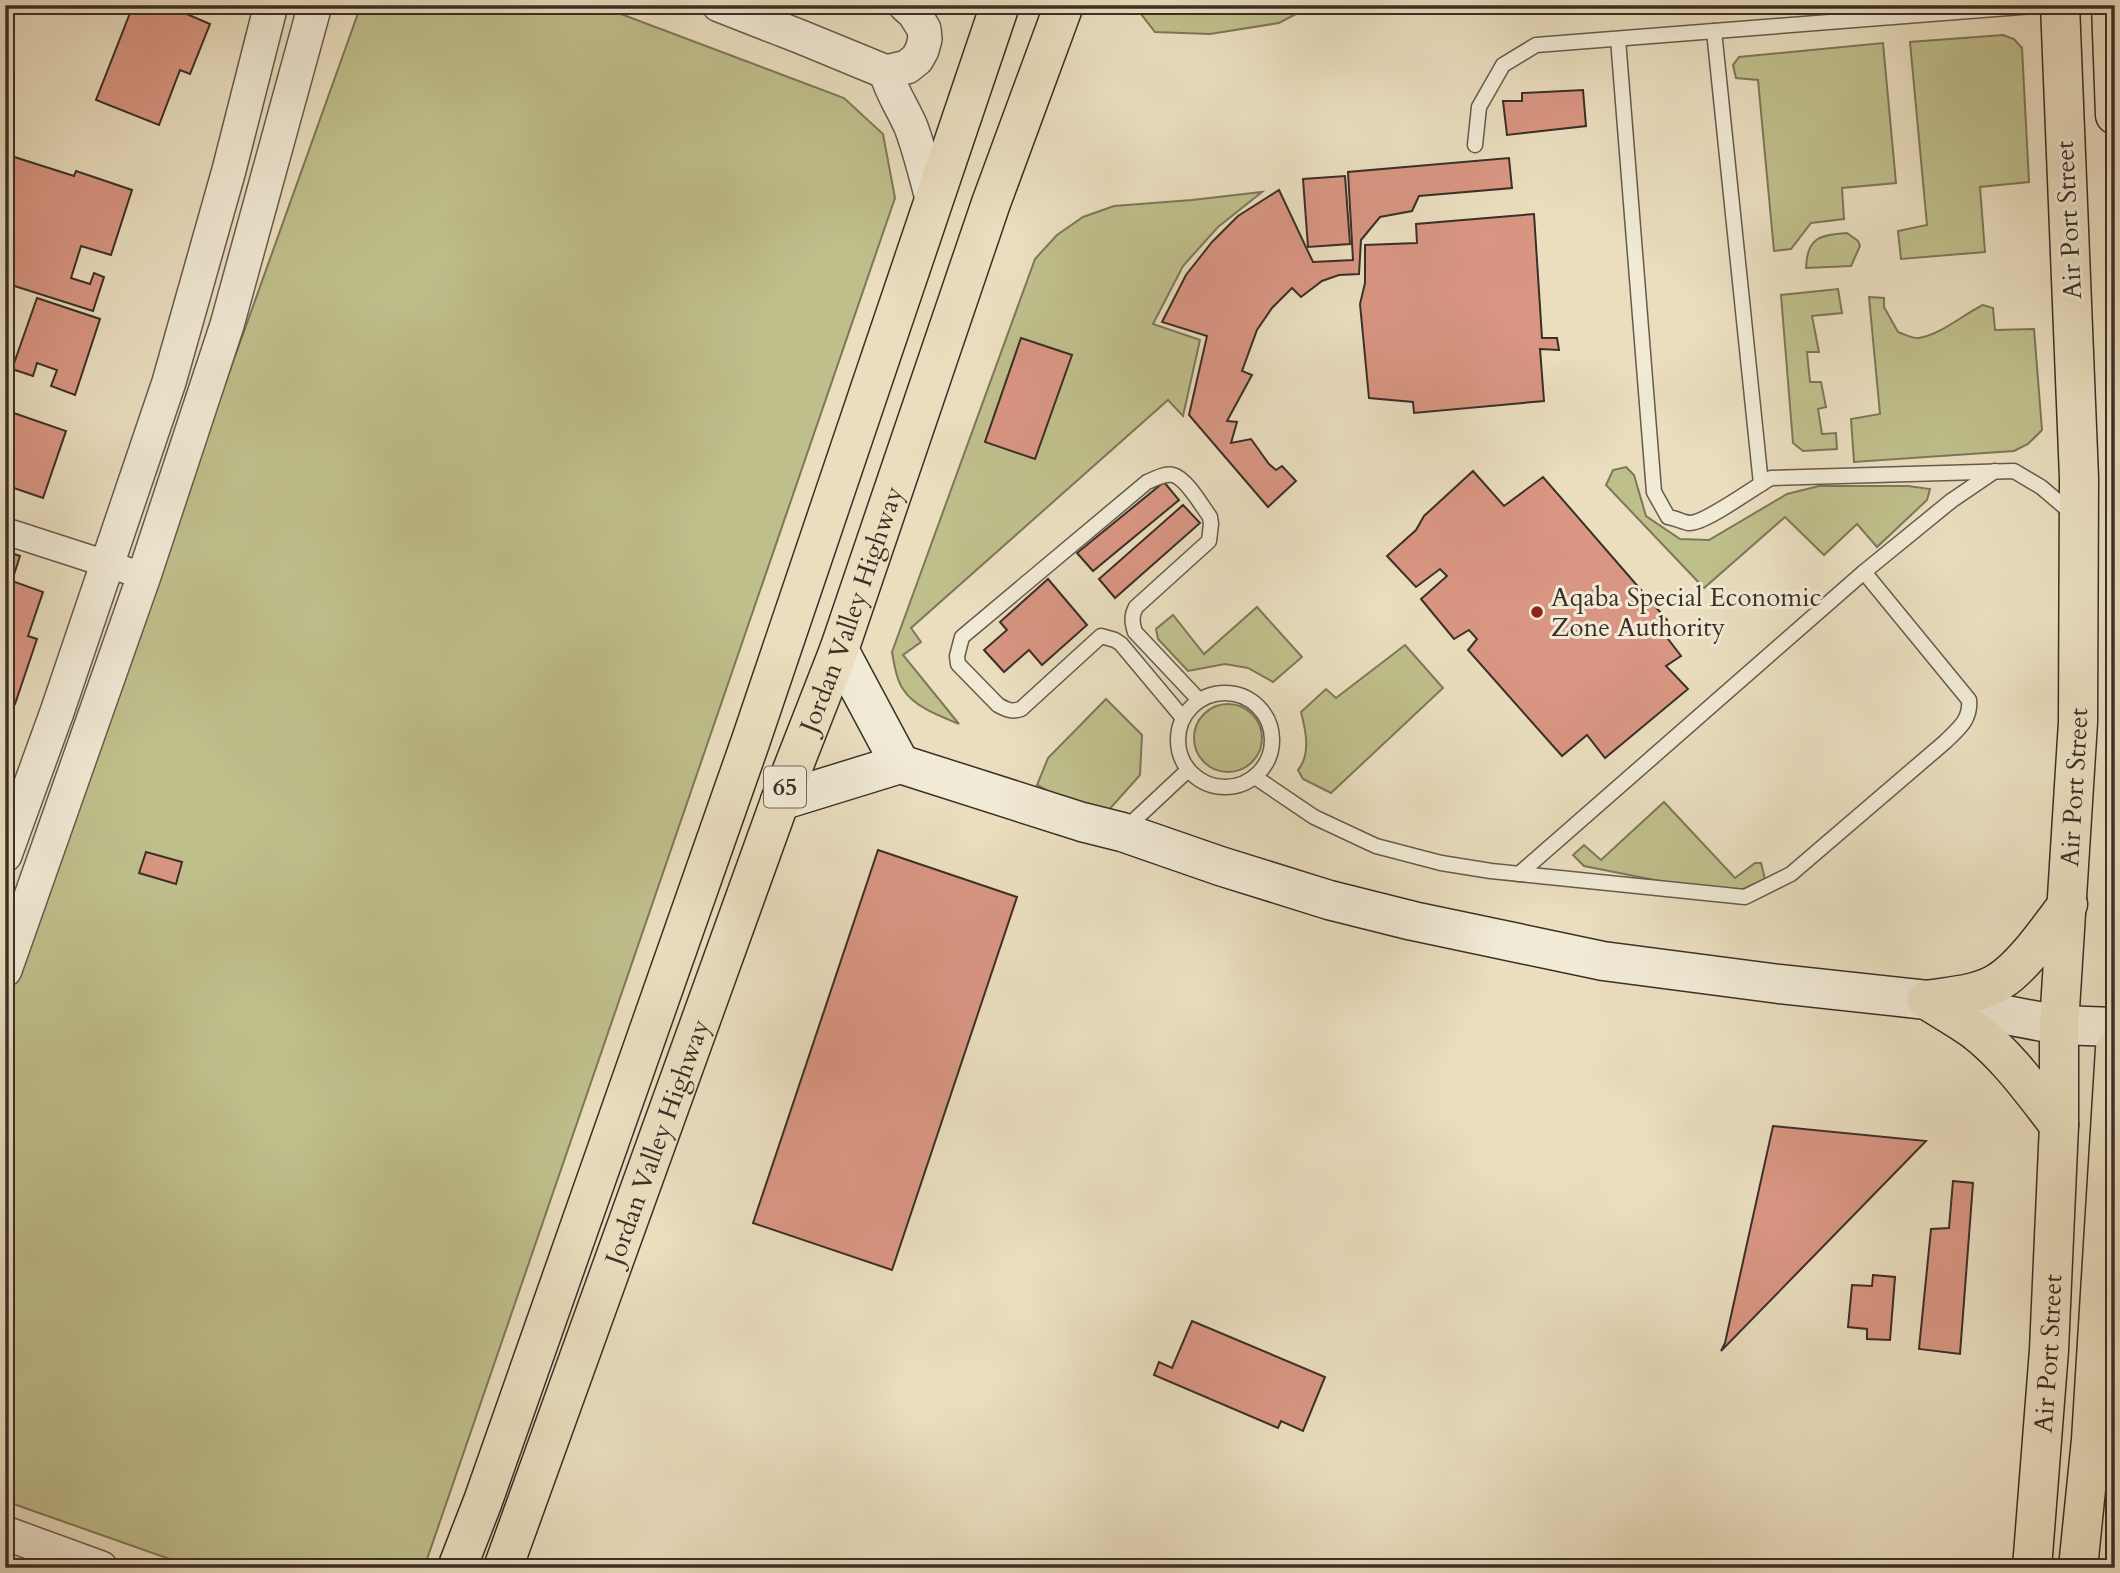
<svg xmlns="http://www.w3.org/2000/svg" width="2120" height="1573" font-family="Cardo,serif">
<rect width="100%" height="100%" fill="#eadebf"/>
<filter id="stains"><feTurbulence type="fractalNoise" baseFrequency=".00286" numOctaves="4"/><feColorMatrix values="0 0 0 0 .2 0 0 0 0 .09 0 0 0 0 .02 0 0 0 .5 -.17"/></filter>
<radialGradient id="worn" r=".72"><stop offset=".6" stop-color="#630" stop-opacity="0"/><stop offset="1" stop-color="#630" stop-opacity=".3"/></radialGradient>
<!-- green -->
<g fill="#bfbf8c" stroke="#7d775a" stroke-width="2">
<path d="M361 5H597L844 98 883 134 895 198 424 1568H195L5 1501V998Z"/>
<path d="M1134 5H1313L1279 23 1210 34 1155 32Z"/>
<path d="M2003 35 2014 39 2022 48 2029 182 1980 187 1985 252 1901 259 1898 231 1927 225 1910 42Z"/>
<path d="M1883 43 1896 183 1842 188 1844 219 1811 223 1791 249 1774 251 1758 80 1736 78 1733 65 1739 57Z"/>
<path d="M1262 192 1218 227 1183 266 1153 324 1200 340 1183 416 1168 400 911 628 921 642 903 655 959 724C940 716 914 707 903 689 896 680 894 663 892 652L1035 259 1057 235 1083 217 1114 206 1192 200Z"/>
<path d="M1847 233 1858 241 1860 246 1851 266 1806 268C1807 238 1819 235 1847 233Z"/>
<path d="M1838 289 1842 313 1812 316 1819 352H1807L1810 382H1821L1826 407 1818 409 1822 434 1836 433 1837 449 1803 451 1793 443 1781 295Z"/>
<path d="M1869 297 1884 298V307L1898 332C1904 334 1913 339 1919 338 1940 335 1964 314 1983 305L1993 308 1995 330 2034 329 2042 430 2028 444 2014 451 1854 462 1851 419 1880 414Z"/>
<path d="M1626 467 1634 475 1646 516 1680 539 1709 540 1787 494 1819 486H1908L1930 489 1927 500 1877 547 1857 524 1824 555 1785 517 1704 588 1606 485 1613 470Z"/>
<path d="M1257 607 1302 657 1273 682 1248 668 1225 664 1188 671 1158 639 1156 629 1173 615 1204 654Z"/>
<path d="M1405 645 1443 688 1331 793 1303 779 1298 770C1311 754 1306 731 1301 712L1326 689 1336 698Z"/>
<path d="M1106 699 1142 735 1140 775 1107 812 1077 807 1037 785 1048 758Z"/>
<circle cx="1228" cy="738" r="34"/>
<path d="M1664 802 1735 878 1755 863H1761L1765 879 1743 889 1720 893 1584 866 1573 855 1584 845 1601 860Z"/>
</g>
<!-- building -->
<g fill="#d99683" stroke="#3b2f28" stroke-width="2">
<path d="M118 5H185L182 12 210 24 190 74 180 70 159 125 96 100 130 13 117 8Z"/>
<path d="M1583 90 1586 126 1507 135 1503 101H1522V93Z"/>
<path d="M5 154 74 176 76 171 132 190 111 255 81 246 71 278 90 284 94 273 104 277 93 311 5 283Z"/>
<path d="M1509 158 1512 188 1419 196 1412 211 1380 217 1361 240 1359 274 1339 275 1322 281 1301 297 1292 288 1272 308 1257 330 1242 371 1252 375 1227 421 1237 422 1231 443 1251 439 1269 464 1276 470 1282 466 1296 481 1268 507 1189 415 1207 336 1162 322 1186 275 1212 242 1238 216 1279 190 1313 262 1353 260 1348 172Z"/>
<path d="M1345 176 1350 244 1308 247 1303 179Z"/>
<path d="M1534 214 1542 338H1557L1559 350 1540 349 1544 401 1414 413 1413 402 1369 398 1360 304 1365 283V245L1417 243 1416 224Z"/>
<path d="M37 298 100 319 75 395 51 386 57 370 37 363 33 376 12 369Z"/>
<path d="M1021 338 1072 355 1035 459 985 442Z"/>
<path d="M5 410 66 431 43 498 5 485Z"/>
<path d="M1473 471 1504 506 1543 477 1667 620 1659 627 1681 656 1666 666 1688 689 1605 758 1587 735 1562 756 1468 650 1477 639 1469 630 1454 639 1421 599 1447 576 1440 569 1416 587 1387 556 1416 530 1424 516Z"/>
<path d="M1164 482 1179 500 1093 571 1077 553Z"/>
<path d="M1183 505 1200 523 1115 598 1099 579Z"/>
<path d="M5 551 20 556 12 581 43 592 28 636 37 639 15 704 5 701Z"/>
<path d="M1048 579 1087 625 1042 665 1029 650 1004 672 984 650 1007 630 1000 622Z"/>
<path d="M878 850 1017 897 892 1270 753 1223Z"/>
<path d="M146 852 182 862 176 884 139 873Z"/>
<path d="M1773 1126 1926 1141 1721 1351 1725 1343Z"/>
<path d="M1953 1181 1973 1183 1960 1354 1919 1349 1931 1229 1949 1228Z"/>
<path d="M1873 1275 1895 1277 1890 1340 1867 1339V1329L1848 1327 1852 1285 1872 1286Z"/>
<path d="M1192 1321 1325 1377 1303 1431 1281 1421 1278 1428 1154 1375 1159 1362 1172 1368Z"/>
</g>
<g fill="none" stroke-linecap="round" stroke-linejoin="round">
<defs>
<g id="service">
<path d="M1714 31 1761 484"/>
<path d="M1618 39 1654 492 1668 517C1675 518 1683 522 1689 523 1705 524 1754 487 1771 478L2014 471 2041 487 2073 514"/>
<path d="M1475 145 1479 107 1503 65 1536 45 2046 5"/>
<circle cx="1225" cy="740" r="47"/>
<path d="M1183 718 1121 644 1115 640 1101 636 1021 709C1012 712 1007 710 998 705L958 664 957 656 962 637 1147 482C1155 479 1164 473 1173 475 1186 478 1202 506 1210 517L1211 524 1209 541 1136 607C1131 616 1132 623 1135 632L1199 700"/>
<path d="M1255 777 1314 817 1376 846 1441 863 1491 871 1745 897 1791 874 1945 742C1958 729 1971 720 1969 700L1864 572 1951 501 1995 471"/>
<path d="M1126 828 1188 770"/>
<path d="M1519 874 1864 572"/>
</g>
<path id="minor" d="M5 531 144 576"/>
<g id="tertiary">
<path d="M719 5 801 37 886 72 907 67 917 59 922 50 925 39 924 29 914 13 905 5"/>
<path d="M886 72C891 92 903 108 911 127 920 151 926 177 933 202"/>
<path d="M5 855 57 712 169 382 229 170 271 5"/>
<path d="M5 970 144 576 227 325 315 5"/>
<path d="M5 1533 101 1568"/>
</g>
<g id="secondary">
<path d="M839 650 900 764"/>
<path d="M780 801 900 764 1082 822 1122 832 1220 866 1329 900 1413 921 1603 961 1779 984 1927 1000 2059 1025 2115 1027"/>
</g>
<g id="primary">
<path d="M2111 5 2115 115"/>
<path d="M1927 1000C1942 1010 1959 1019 1974 1030 2008 1056 2033 1092 2059 1125"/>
<path d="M1927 1000C1951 996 1979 995 2000 981 2024 966 2050 927 2068 904"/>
<path id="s1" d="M2032 1568 2049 1350 2059 1125V1025L2078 722 2079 478 2060 5"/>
<path d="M2078 1568 2091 1440 2115 1049"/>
</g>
<g id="trunk">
<path d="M457 1568 483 1501 750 743 1000 5"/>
<path id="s2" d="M503 1568 780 801 839 650 991 203 1064 5"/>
</g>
</defs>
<!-- service casing -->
<use href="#service" stroke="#675b4e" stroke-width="17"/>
<!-- minor casing -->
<use href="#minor" stroke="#675b4e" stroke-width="29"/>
<!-- tertiary casing -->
<use href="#tertiary" stroke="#675b4e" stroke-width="36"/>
<!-- secondary casing -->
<use href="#secondary" stroke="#3b2f28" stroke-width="41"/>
<!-- primary casing -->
<use href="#primary" stroke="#3b2f28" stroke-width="41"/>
<!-- trunk casing -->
<use href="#trunk" stroke="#3b2f28" stroke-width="41"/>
<!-- service -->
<use href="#service" stroke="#f1ead5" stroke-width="14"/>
<!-- minor -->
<use href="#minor" stroke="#f1ead5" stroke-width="26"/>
<!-- tertiary -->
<use href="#tertiary" stroke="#f1ead5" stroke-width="33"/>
<!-- secondary -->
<use href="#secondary" stroke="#f1ead5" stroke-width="38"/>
<!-- primary -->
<use href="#primary" stroke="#eadebf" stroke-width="38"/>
<!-- trunk -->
<use href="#trunk" stroke="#eadebf" stroke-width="38"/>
</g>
<!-- markers -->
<circle fill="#8f2418" stroke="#f1ead5" stroke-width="2.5" cx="1537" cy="612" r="7"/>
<g text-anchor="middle" stroke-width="6" stroke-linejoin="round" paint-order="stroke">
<!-- shield labels -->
<rect fill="#f1ead5" stroke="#72675c" stroke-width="2" x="764" y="766.5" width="42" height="41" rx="5"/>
<g font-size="24" font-weight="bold" fill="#3b2f28">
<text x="785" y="795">65</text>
</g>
<!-- street labels -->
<g font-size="26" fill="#3b2f28" stroke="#f1ead5">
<text transform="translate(2068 220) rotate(-93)" y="9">Air Port Street</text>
<text dy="9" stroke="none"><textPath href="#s2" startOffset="1020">Jordan Valley Highway</textPath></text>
<text dy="9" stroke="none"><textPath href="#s1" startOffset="782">Air Port Street</textPath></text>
<text dy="9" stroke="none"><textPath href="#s2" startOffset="453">Jordan Valley Highway</textPath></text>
<text dy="9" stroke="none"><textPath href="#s1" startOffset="215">Air Port Street</textPath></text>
</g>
<!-- poi labels -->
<g font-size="26" fill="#3b2f28" stroke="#f1ead5" text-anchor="start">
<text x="1551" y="606">Aqaba Special Economic<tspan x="1551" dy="30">Zone Authority</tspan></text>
</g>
</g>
<!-- margin -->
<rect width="2120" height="1573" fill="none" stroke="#eadebf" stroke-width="28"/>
<rect x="7" y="7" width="2106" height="1559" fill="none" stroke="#3b2f28" stroke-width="3.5"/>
<rect x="14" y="14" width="2092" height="1545" fill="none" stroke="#3b2f28" stroke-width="2"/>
<rect width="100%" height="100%" filter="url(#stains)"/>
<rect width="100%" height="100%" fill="url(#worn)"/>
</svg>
